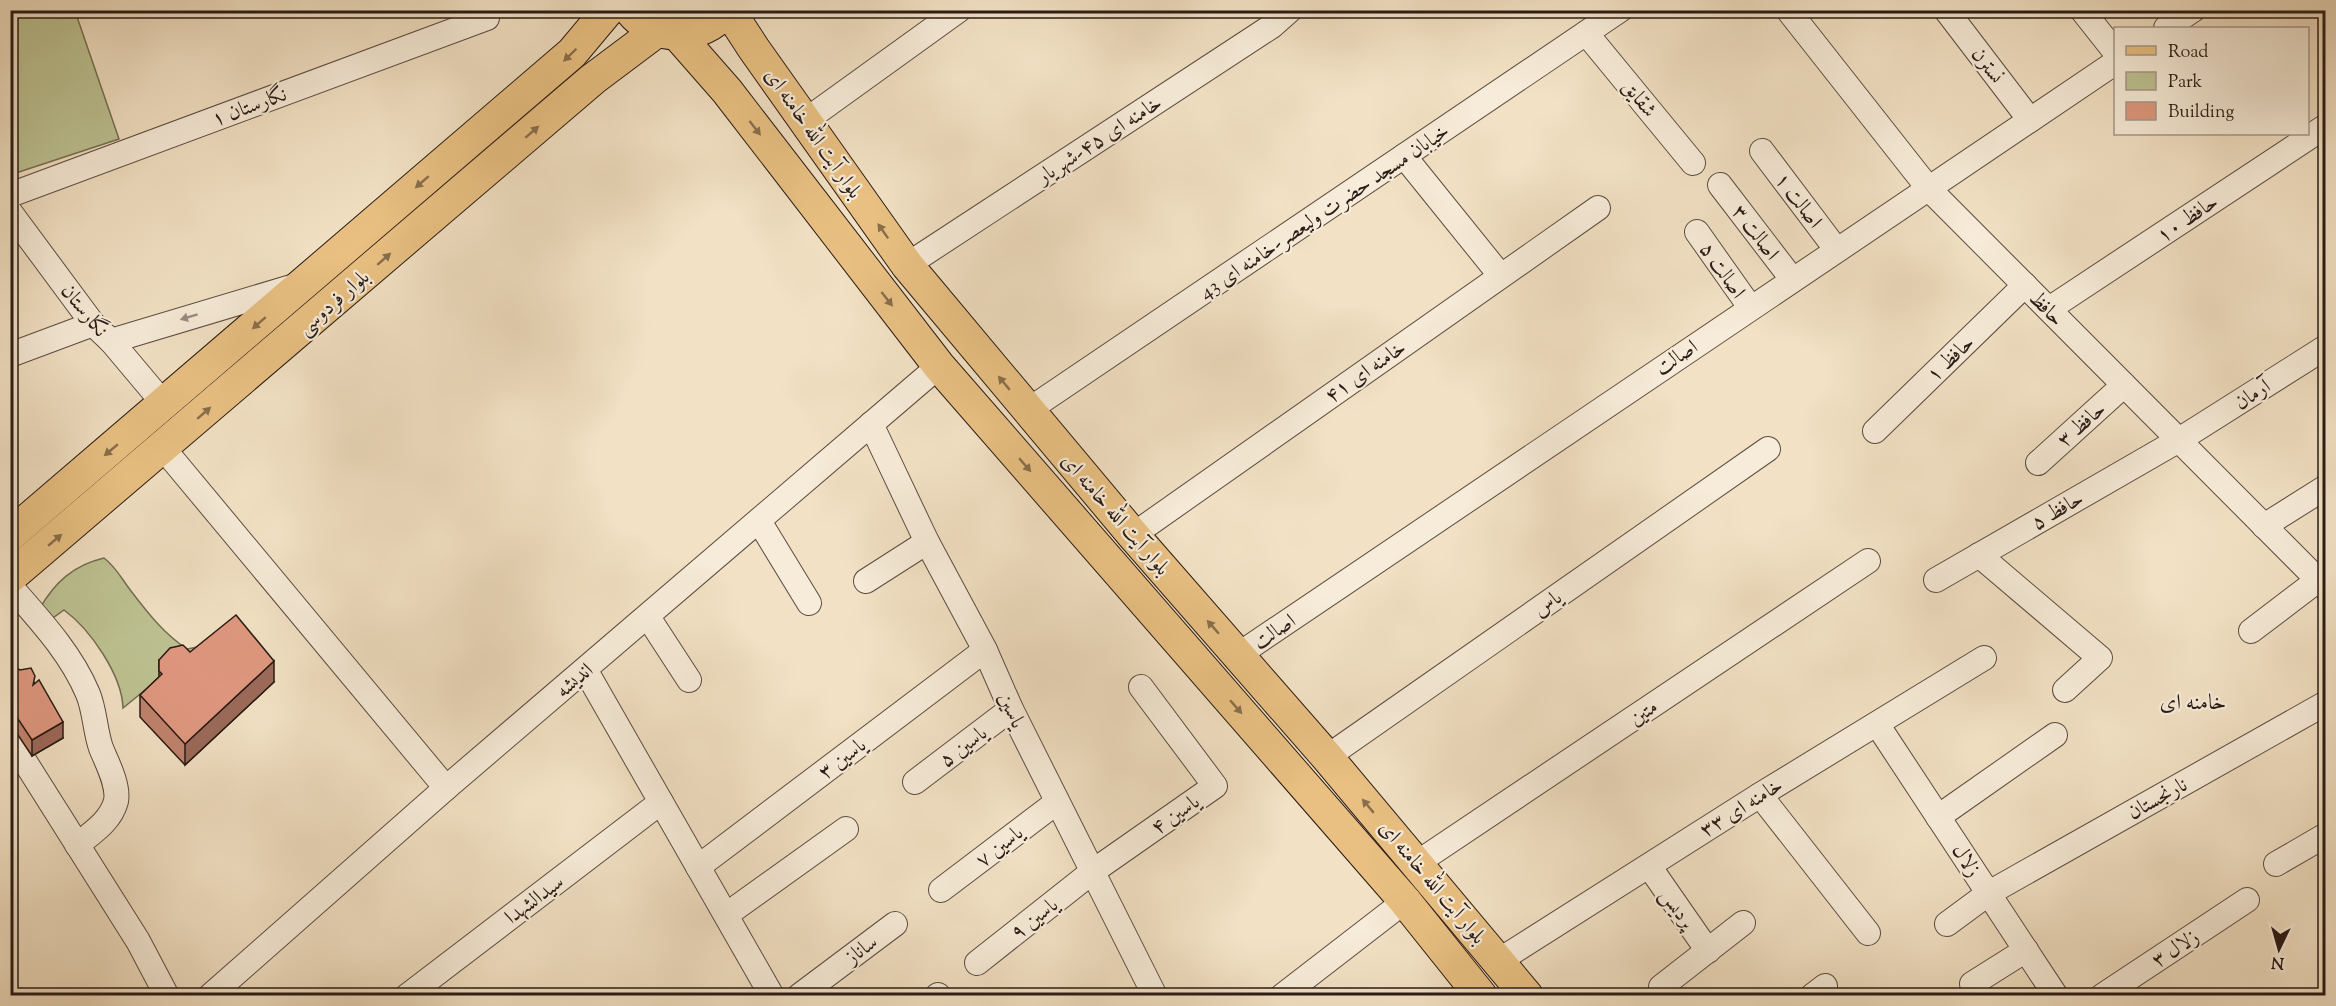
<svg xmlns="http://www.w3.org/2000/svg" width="2336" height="1006" font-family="'Sorts Mill Goudy',Amiri,serif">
<rect width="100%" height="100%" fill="#f2e1c4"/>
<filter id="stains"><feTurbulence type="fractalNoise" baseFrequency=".00333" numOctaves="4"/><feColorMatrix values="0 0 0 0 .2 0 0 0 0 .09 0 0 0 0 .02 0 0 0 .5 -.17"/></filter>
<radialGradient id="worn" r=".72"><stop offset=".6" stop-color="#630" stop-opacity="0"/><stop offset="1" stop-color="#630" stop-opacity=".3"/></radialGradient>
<!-- green -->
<g fill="#bdc292" stroke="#736e54" stroke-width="1.5">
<path d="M10 11H75L119 139 16 173 11 172Z"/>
<path d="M104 558C116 567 121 578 131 591 147 612 164 634 187 649L198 647 123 708C122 675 90 629 64 610L50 620 40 608C55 582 74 565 104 558Z"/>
</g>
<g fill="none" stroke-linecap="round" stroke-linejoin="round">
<defs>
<g id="minor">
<path d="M1788 10 1929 189 2326 588"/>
<path d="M1946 10 2030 120"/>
<path d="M2082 10 2116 53"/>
<path d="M2166 28 2193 10"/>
<path d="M1586 33 1693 163"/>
<path d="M805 121 959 10"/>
<path d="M1762 151 1836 249"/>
<path d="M1404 156 1500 275"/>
<path d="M1720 185 1792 279"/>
<path d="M10 195 487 18"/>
<path d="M10 212 93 324 111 341 164 404"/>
<path d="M1697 232 1750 307"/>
<path d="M907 265 1272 26 1290 10"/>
<path d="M2049 309 2326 126"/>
<path d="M111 341 298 285"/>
<path d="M10 355 93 324"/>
<path d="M1027 411 1620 10"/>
<path d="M871 424 927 542 985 650 1011 709 1155 996"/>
<path d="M1875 431 2025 285"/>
<path d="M163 448 446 788"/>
<path d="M2038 463 2124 385"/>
<path d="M759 521 809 603"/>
<path d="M2264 526 2326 487"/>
<path d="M1133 535 1598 208"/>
<path d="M1979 555 2100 658 2065 690"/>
<path d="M1936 580 2179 440 2326 347"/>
<path d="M866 581 927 542"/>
<path d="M10 586C39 619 71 653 88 694 95 711 95 731 101 748 107 763 119 785 116 801 111 821 92 833 77 845"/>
<path d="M648 617 689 680"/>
<path d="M2251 631 2326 574"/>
<path d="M1238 655C1530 457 1822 258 2116 62"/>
<path d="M586 671 772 996"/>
<path d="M1877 724 2056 996"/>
<path d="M10 738 138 941 167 996"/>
<path d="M1327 757 1768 449"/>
<path d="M915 782 1011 709"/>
<path d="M1760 795 1868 933"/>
<path d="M1938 817 2055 735"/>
<path d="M1417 863 1868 561"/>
<path d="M2276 864 2326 835"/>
<path d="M1649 866 1708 951"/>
<path d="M698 867 985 650"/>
<path d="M941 890 1057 802"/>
<path d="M726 915 846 829"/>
<path d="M1947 924 1989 893 2326 703"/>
<path d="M1500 960 1760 795 1984 658"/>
<path d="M977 963 1092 872 1215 786 1141 687"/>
<path d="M1972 984 2026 950"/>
<path d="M1661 987 1743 923"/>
<path d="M210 996 446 788 939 366"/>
<path d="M407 996 661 802"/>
<path d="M799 996 895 924"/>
<path d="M937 996 938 995"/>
<path d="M1282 996 1405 901"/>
<path d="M1812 996 1825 986"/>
<path d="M2102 996 2247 900"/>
</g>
<g id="major">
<path d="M630 10C655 42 701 41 727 10"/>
<path d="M735 10 739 26 754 49 907 265 1133 535 1327 757 1527 996"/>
<path d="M677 34 727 91 939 366 1405 901 1481 996"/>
<path d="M10 535 572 53 608 10"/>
<path d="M10 577 593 79 657 31"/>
</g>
</defs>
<!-- minor casing -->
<use href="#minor" stroke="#5b4c42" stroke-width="26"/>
<!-- major casing -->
<use href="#major" stroke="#291b16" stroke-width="34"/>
<!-- minor -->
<use href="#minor" stroke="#f7ecd9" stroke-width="24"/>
<!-- major -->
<use href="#major" stroke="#e9c082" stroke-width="32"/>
</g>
<!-- wall -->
<g fill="#c0836d" stroke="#291b16" stroke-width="1.5">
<path d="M10 658 11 665 35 683 63 738 32 756 10 723Z"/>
<path d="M159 660 274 682 185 765 140 717V695L159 677Z"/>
</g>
<!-- shaded-wall -->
<g fill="#9c6a59" stroke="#291b16" stroke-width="1.5">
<path d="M274 661V682L185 765V744Z"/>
<path d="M63 722V738L32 756V740Z"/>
</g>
<!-- building -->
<g fill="#df987f" stroke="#291b16" stroke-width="1.5">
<path d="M236 615 274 661 185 744 140 695 162 674 159 671V660L170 648 183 645 190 652Z"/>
<path d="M10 658 11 665 20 670 31 668 35 676 33 685 39 680 63 722 32 740 10 707Z"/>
</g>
<!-- one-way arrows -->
<defs><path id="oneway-solid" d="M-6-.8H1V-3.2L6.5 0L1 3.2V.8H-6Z" transform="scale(1.5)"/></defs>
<g fill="#896e4c">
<use href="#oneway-solid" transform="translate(570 55) rotate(136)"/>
<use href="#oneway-solid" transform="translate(755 128) rotate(52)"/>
<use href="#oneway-solid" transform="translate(532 132) rotate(-41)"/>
<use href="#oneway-solid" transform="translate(422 182) rotate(139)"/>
<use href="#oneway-solid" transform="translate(883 231) rotate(-125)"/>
<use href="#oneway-solid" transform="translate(384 259) rotate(-41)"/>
<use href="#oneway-solid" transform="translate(887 299) rotate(52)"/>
<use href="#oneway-solid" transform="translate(259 323) rotate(139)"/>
<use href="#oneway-solid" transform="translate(1004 383) rotate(-130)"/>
<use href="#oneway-solid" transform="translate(204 413) rotate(-41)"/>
<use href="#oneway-solid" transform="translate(111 450) rotate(140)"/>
<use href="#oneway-solid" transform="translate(1025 465) rotate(49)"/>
<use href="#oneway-solid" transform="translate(55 540) rotate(-40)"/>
<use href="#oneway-solid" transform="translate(1213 627) rotate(-131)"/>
<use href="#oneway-solid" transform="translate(1236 707) rotate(49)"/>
<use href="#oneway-solid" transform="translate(1368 806) rotate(-130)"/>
</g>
<use fill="#9a8e81" href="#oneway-solid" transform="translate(189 317) rotate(163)"/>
<g text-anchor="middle" stroke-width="4.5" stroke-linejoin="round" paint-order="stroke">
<!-- street labels -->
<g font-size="21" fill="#291b16" stroke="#f7ecd9">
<text transform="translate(1988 65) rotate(53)" y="7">نسترن</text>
<text transform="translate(1640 98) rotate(51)" y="7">شقایق</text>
<text transform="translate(249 106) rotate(-20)" y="7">نگارستان ۱</text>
<text transform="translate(814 133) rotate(55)" y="7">بلوار آیت الله خامنه ای</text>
<text transform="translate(1099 139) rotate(-33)" y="7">خامنه ای ۴۵-شهریار</text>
<text transform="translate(1799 200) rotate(53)" y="7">اصالت ۱</text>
<text transform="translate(1324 211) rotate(-34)" y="7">خیابان مسجد حضرت ولیعصر-خامنه ای 43</text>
<text transform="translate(2187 218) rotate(-34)" y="7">حافظ ۱۰</text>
<text transform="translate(1756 232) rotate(53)" y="7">اصالت ۳</text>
<text transform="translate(1723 270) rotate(55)" y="7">اصالت ۵</text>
<text transform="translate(333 302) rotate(-41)" y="7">بلوار فردوسی</text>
<text transform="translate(2047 308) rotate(45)" y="7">حافظ</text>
<text transform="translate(85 310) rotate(51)" y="7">نگارستان</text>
<text transform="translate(1676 357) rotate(-34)" y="7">اصالت</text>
<text transform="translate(1950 358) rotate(-44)" y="7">حافظ ۱</text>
<text transform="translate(1365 371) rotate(-35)" y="7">خامنه ای ۴۱</text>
<text transform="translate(2252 394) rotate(-33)" y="7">آرمان</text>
<text transform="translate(2081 424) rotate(-42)" y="7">حافظ ۳</text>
<text transform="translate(2057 510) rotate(-30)" y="7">حافظ ۵</text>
<text transform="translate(1116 514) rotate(49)" y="7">بلوار آیت الله خامنه ای</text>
<text transform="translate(1547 603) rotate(-35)" y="7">یاس</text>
<text transform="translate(1274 631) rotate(-34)" y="7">اصالت</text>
<text transform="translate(574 680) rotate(-40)" y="7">اندیشه</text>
<text transform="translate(1012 710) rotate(65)" y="7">یاسین</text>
<text transform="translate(1643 712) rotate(-34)" y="7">متین</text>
<text transform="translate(963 746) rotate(-37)" y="7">یاسین ۵</text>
<text transform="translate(842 758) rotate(-37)" y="7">یاسین ۳</text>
<text transform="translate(2157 798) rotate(-29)" y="7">نارنجستان</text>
<text transform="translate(1741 807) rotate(-32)" y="7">خامنه ای ۳۳</text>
<text transform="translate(1175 814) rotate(-35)" y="7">یاسین ۴</text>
<text transform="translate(999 846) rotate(-38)" y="7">یاسین ۷</text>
<text transform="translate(1967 860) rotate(57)" y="7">زلال</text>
<text transform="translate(1433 882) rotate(50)" y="7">بلوار آیت الله خامنه ای</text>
<text transform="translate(534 899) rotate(-37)" y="7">سیدالشهدا</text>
<text transform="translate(1678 908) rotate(55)" y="7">پردیس</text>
<text transform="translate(1034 918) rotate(-38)" y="7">یاسین ۹</text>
<text transform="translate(2175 948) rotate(-33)" y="7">۳ زلال</text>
<text transform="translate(861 949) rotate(-36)" y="7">ساناز</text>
</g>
<!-- neighbourhood labels -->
<g font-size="22" fill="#291b16" stroke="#f7ecd9">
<text x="2193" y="709">خامنه ای</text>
</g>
</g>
<!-- margin -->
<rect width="2336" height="1006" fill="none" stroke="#f2e1c4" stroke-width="36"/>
<rect x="12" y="12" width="2312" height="982" fill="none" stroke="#291b16" stroke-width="3"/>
<rect x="18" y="18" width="2300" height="970" fill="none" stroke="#291b16" stroke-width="1.5"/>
<!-- legend -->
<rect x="2114" y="27" width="195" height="108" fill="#f7ecd9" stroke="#a5988b" stroke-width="1.5"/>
<rect x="2126" y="46" width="30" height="9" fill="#e9c082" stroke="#a5988b" stroke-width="1.5"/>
<text x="2168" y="57" font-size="18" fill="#291b16">Road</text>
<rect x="2126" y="72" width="30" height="18" fill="#bdc292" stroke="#a5988b" stroke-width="1.5"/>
<text x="2168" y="87" font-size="18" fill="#291b16">Park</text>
<rect x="2126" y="102" width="30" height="18" fill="#df987f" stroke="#a5988b" stroke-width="1.5"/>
<text x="2168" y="117" font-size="18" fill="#291b16">Building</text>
<!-- north arrow -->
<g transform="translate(2279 949) rotate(185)" stroke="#f7ecd9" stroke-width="4.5" paint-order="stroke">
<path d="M0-4.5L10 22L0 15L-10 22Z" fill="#291b16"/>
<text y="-9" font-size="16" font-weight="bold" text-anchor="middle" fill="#291b16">N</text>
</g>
<rect width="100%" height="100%" filter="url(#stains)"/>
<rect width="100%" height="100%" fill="url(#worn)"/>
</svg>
